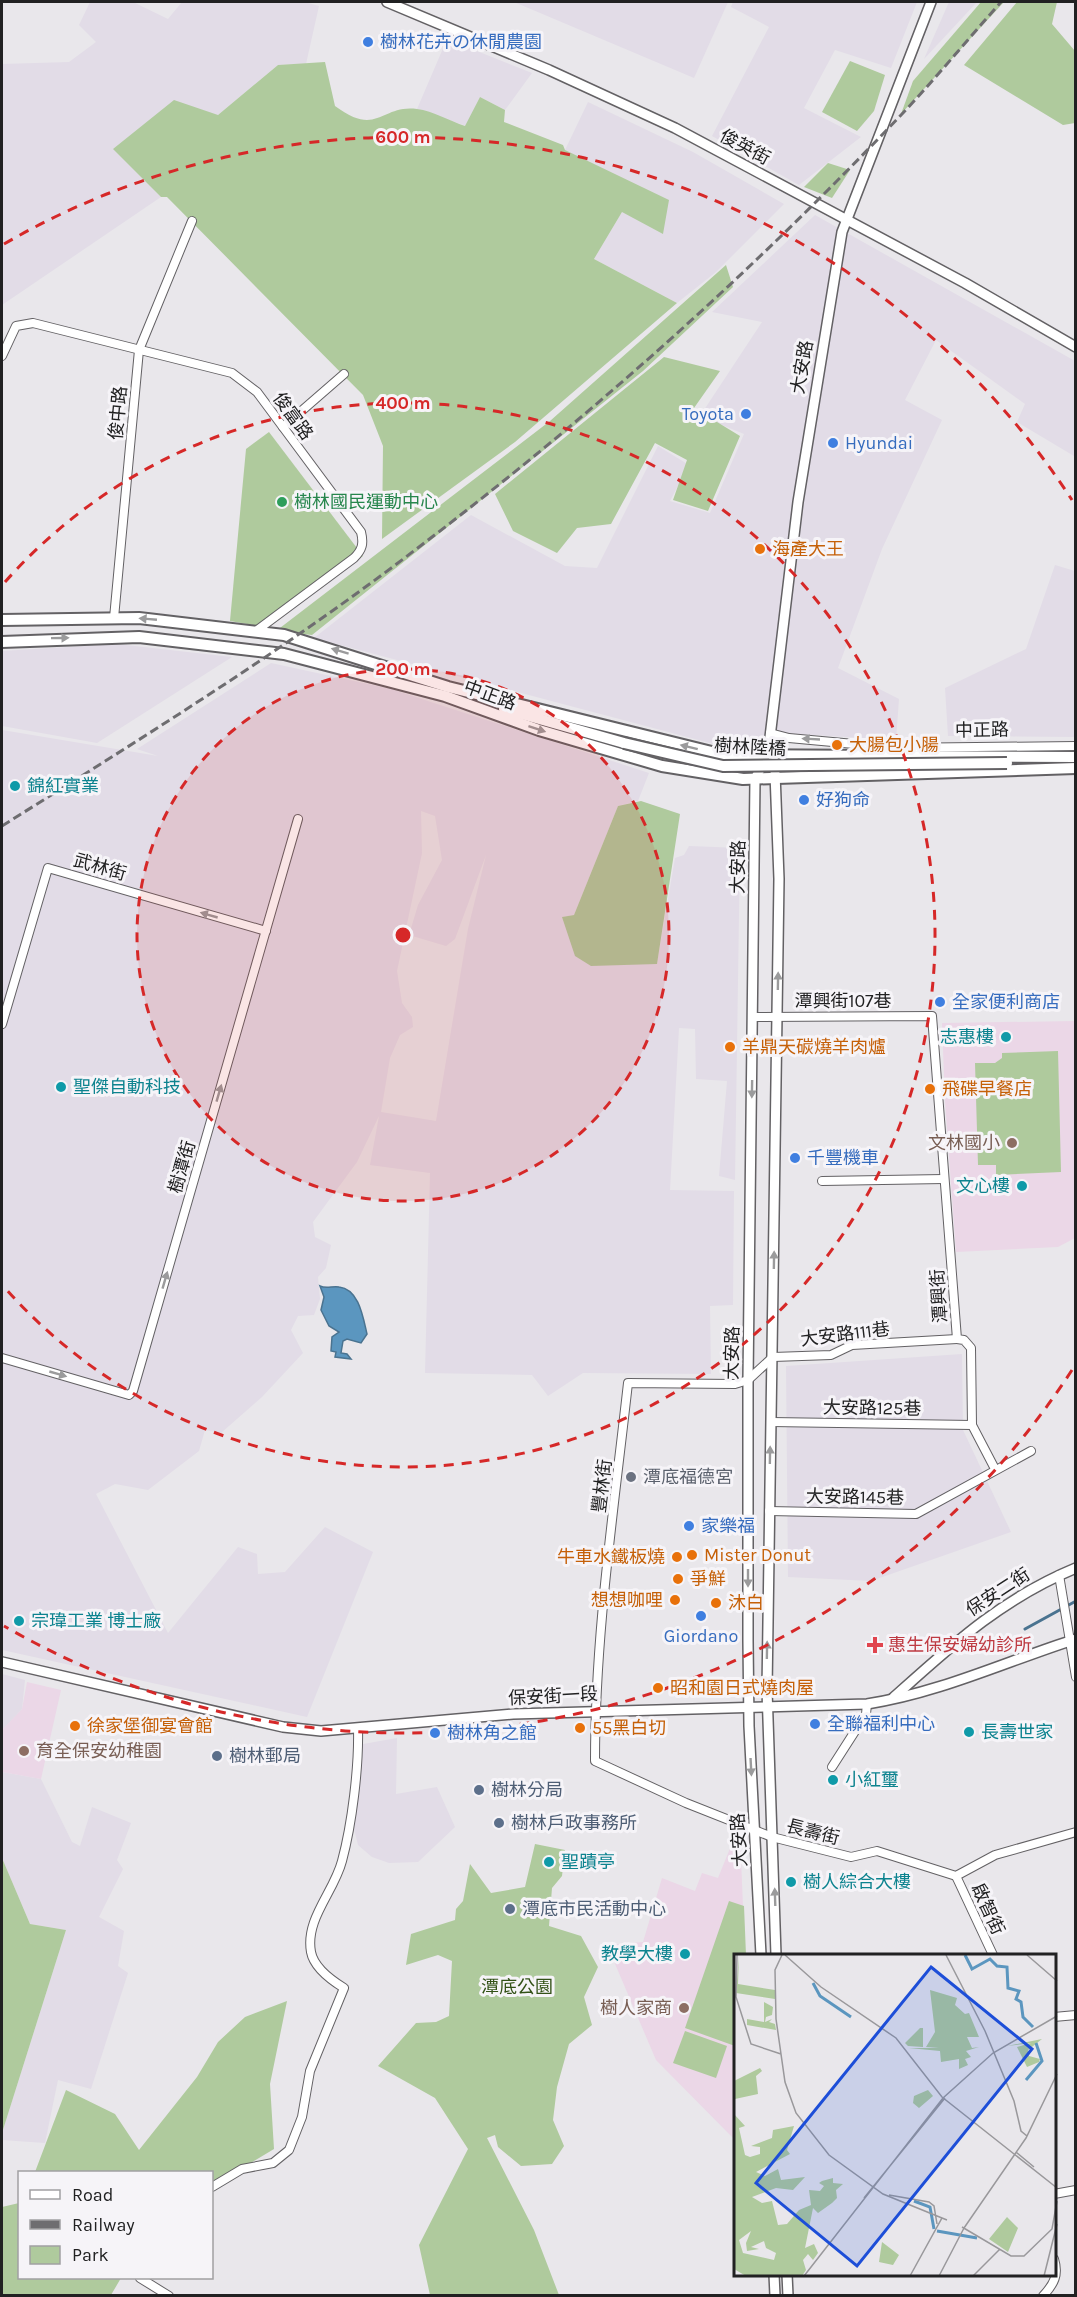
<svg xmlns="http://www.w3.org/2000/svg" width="1077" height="2297" font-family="Karla,'Noto Sans TC','Noto Sans JP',sans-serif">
<rect width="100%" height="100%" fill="#e9e7eb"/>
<!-- built -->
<g fill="#e2dce7" fill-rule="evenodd">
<path d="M90 2H133L168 19 182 2H305L319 6 306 64 278 65 218 115 114 148 161 197 2 305V64L69 62 96 42 79 25Z"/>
<path d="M514 2H728L694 78Z"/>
<path d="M733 2H917L891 68 835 50 804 108 861 137 799 185 712 136 769 27 731 7Z"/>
<path d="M949 2H977L924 59Z"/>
<path d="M447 39 532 73 505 110 480 97 466 126 417 109Z"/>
<path d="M588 102 693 152 784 204 716 272 677 303 594 259 622 212 565 150Z"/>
<path d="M815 215 1075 361 1074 456 1017 422 1025 404 936 340 905 400 942 420 882 549 838 668 899 699 896 740 781 733 740 751 314 638 471 515 565 566 597 568 658 446 689 465 670 501 710 513 744 434 700 416 762 322 712 312Z"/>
<path d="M1055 565 1075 571V737L948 736 945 688 1026 649Z"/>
<path d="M117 644 232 657 97 743 2 726V651Z"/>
<path d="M271 663 391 689 649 773 638 801 618 806 574 915 562 917 657 963 675 858 684 855 689 846 740 848 735 1180 719 1176 727 1081 696 1079 695 1029 679 1028 670 1190 734 1191 733 1305 710 1306 711 1374 583 1373 548 1396 532 1375 425 1373 430 1173 370 1165 379 1116 357 1162 313 1222 315 1237 331 1245 326 1268 318 1277 320 1299 314 1315 298 1316 291 1330 303 1353 262 1397 221 1433 205 1430 199 1451 148 1490 115 1484 96 1494 168 1633 238 1547 257 1554 258 1574 285 1572 325 1527 373 1552 307 1717 2 1650V730L158 756 137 749ZM421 811 435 816 442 860 418 905 409 935 446 946 455 939 486 855 468 929 436 1121 381 1112 390 1058 400 1035 413 1027 412 1017 402 1003 397 971 422 853Z"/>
<path d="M962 1354 963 1430 1011 1532 871 1581 788 1577 786 1366Z"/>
<path d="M2 1674 25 1680 22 1709 2 1730Z"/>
<path d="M397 1738 396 1794 437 1787 455 1827 418 1862 389 1863 372 1857 358 1845 354 1829 363 1744Z"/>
<path d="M2 1772 41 1779 72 1842 80 1846 92 1807 131 1823 117 1860 123 1869 99 1917 124 1931 118 1966 128 1973 91 2089 58 2080 45 2143 2 2140V2133L66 1930 30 1924 2 1858Z"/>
</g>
<!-- education -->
<g fill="#ebd7e7">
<path d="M1075 1021V1238L1058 1247 956 1252 945 1101 942 1023Z"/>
<path d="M27 1682 61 1690 41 1779 2 1772V1730L22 1709Z"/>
<path d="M737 1831 740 1834 745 1955H735V2140L656 2060 607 1945 643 1942 662 1878 695 1891 702 1873 718 1878Z"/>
</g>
<!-- green -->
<g fill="#afca9d">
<path d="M981 2H1004L901 114 913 81Z"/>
<path d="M1017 2H1057L1052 24 1075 51V123L1063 125 964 65Z"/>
<path d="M850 61 885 75 874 111 857 131 822 112Z"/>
<path d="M325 62 335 106C378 138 381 104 417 109 433 111 450 121 465 126L480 97 505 110 504 122 563 145 565 150 669 200 663 234 622 212 594 259 677 303 515 442 382 539 383 446 363 395 167 197H161L113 149 174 100 218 115 278 65Z"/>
<path d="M828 163 850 170 832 198 804 187Z"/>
<path d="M726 265 733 287 643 371 312 635 276 631 550 421Z"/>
<path d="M664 357 720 371 694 408 740 436 708 511 673 500 687 460 655 443 611 524 577 528 557 553 513 531 495 494Z"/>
<path d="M269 432 363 556 265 627 230 621 246 449Z"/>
<path d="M641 801 680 814 657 964 591 966 575 956 562 917 574 915 618 806Z"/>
<path d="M1058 1051 1061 1172 996 1175V1165H978L975 1063H995L1002 1058V1053Z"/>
<path d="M535 1844 565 1850 562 1876 552 1888 549 1926 581 1936 598 1967 584 1997 592 2025 569 2044 557 2087 553 2120 564 2146 552 2164 521 2166 498 2147 495 2135 487 2138 534 2230 559 2295H430L419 2245 468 2149 435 2098 378 2066 416 2023 436 2022 449 2016 452 1961 438 1955 406 1965 411 1934 455 1920 456 1909 463 1901 470 1864 491 1893 525 1887Z"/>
<path d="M2 1858 30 1924 66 1930 2 2133Z"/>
<path d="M729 1901 744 1906 746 1955H735V2046L685 2028Z"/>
<path d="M287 2001 270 2084 274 2149 212 2186V2172H35L66 2090 115 2114 139 2150 197 2077 218 2042 245 2017Z"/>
<path d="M685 2031 727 2046 716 2078 673 2063Z"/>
<path d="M19 2203 20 2278H121L111 2295H2V2207Z"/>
</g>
<!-- water -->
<path fill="#5b96bf" stroke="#4a7390" stroke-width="1.5" d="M320 1286C326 1289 332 1286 339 1287 359 1289 363 1317 367 1334L361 1343 347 1339 343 1341 341 1353 347 1354 351 1359 335 1357 336 1352 331 1351 332 1337 339 1332 329 1326 321 1310 324 1297Z"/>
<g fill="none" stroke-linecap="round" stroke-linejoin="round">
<!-- stream -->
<path stroke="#4a7390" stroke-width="3" d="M1025 1629 1076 1601"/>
<defs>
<g id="minor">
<path d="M2 356 16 326 33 323 232 373 257 392 361 532C364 544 362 550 354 558L256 631"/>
<path d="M283 427 344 374"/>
<path d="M114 618 139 350 192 221"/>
<path d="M770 733 789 738 876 746"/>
<path d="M855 751 890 748 1076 746"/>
<path d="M753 1017 932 1016 957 1339 964 1340 971 1348 972 1425 995 1469"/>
<path d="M2 1024 48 868 266 931"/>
<path d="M822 1181 944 1179"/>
<path d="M957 1339 852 1345 831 1355 773 1357 748 1380 735 1384 628 1383C614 1509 595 1634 595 1761L686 1803 772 1837 851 1857 877 1851 956 1876 995 1855 1076 1832"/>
<path d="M2 1358 129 1395 133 1391 298 819"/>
<path d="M771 1422 972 1425"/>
<path d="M769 1511 916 1514 1031 1451"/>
<path d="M1059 1575 1076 1677"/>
<path d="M832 1767 866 1714 867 1704"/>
<path d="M956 1876 993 1955"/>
<path d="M1054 2017 1076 2015"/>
<path d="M212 2187 242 2169 273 2163 289 2150 302 2117 310 2071 344 1988C331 1980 314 1968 311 1952 305 1919 334 1892 342 1861 352 1824 359 1767 358 1729"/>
<path d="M1054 2194 1076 2190"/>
<path d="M140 2278 169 2296"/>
<path d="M1043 2296C1054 2284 1059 2275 1054 2259"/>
</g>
<g id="tertiary">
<path d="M387 2 549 70 675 128 965 283 1076 347"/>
<path d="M775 773 779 879 767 1690 776 1955"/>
<path d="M2 1662 283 1727 321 1731 513 1714 867 1704C939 1693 1007 1661 1076 1639"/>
<path d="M893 1698C952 1645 1001 1599 1076 1568"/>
<path d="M761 1955 749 1726 748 1641V1380L755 779 768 754 798 502 842 232 931 2"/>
<path d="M774 2274 775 2296"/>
<path d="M787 2274 788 2296"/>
</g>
<g id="secondary">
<path d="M2 620 139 618 284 635 448 687 724 755 1076 757"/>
<path d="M2 642 139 637 284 654 445 696 539 730 662 766 743 779 1076 768"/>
<path d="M504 709 624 743"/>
</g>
</defs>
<!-- minor casing -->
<use href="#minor" stroke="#636164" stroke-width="10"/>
<!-- tertiary casing -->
<use href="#tertiary" stroke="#636164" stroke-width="12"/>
<!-- secondary casing -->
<use href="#secondary" stroke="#636164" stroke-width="14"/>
<!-- minor -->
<use href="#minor" stroke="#fff" stroke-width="8"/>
<!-- tertiary -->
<use href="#tertiary" stroke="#fff" stroke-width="9"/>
<!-- secondary -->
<use href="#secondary" stroke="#fff" stroke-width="10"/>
<!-- rail -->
<path stroke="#6e6d70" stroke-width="3" stroke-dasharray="9 4.5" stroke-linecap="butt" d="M2 826C142 738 283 651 415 550 588 419 752 272 902 114 936 78 968 39 1001 2"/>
<defs>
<path id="secondary-bridge" d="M624 743 723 766 1007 763"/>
</defs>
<!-- secondary-bridge casing -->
<use href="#secondary-bridge" stroke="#636164" stroke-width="14" stroke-linecap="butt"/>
<!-- secondary-bridge -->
<use href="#secondary-bridge" stroke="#fff" stroke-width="10"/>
</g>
<!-- one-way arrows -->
<defs><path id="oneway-solid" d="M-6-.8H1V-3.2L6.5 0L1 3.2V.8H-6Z" transform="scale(1.5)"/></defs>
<g fill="#9b9b9c">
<use href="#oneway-solid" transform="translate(148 619) rotate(-175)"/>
<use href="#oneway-solid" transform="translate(60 638) rotate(-1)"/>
<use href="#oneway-solid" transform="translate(340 651) rotate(-163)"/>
<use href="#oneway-solid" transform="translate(537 729) rotate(18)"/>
<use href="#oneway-solid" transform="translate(811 739) rotate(-177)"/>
<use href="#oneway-solid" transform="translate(689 747) rotate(-166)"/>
<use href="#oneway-solid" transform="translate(209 915) rotate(-164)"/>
<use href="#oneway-solid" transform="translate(778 981) rotate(-89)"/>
<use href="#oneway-solid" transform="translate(752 1089) rotate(91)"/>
<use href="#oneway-solid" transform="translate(219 1093) rotate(-74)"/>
<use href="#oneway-solid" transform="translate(774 1260) rotate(-89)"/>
<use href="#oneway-solid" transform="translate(165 1280) rotate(-74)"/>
<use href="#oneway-solid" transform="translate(58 1374) rotate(16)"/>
<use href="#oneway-solid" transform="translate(770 1455) rotate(-89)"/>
<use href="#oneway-solid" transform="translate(748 1578) rotate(90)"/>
<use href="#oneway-solid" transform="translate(767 1650) rotate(-89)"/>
<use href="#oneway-solid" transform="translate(751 1767) rotate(87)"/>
<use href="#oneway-solid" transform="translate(775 1897) rotate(-92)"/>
</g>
<!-- distance rings -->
<circle cx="403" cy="935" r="266" fill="#d62828" fill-opacity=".12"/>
<g fill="none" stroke="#d62828" stroke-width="3" stroke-dasharray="10 8">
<circle cx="403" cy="935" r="266"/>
<path d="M5 582A532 532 0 1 1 5 1288"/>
<path d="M1072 1370A798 798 0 0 1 4 1626M4 244A798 798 0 0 1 1072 500"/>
</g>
<!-- markers -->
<g fill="#3f7fe0" stroke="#f6f4f8" stroke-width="2">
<circle cx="368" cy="42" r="6"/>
<circle cx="746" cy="414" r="6"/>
<circle cx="833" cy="443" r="6"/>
<circle cx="804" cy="800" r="6"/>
<circle cx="940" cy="1002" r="6"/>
<circle cx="795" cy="1158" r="6"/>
<circle cx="689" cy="1526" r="6"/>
<circle cx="701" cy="1616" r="6"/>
<circle cx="815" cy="1724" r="6"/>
<circle cx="435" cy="1733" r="6"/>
</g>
<circle fill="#2e9e5b" stroke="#f6f4f8" stroke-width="2" cx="282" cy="502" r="6"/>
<g fill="#e8710a" stroke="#f6f4f8" stroke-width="2">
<circle cx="760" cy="549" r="6"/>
<circle cx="837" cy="745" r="6"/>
<circle cx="730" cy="1047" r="6"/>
<circle cx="930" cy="1089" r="6"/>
<circle cx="692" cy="1555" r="6"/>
<circle cx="677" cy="1557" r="6"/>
<circle cx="678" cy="1579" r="6"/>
<circle cx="675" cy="1600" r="6"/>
<circle cx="716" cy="1603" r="6"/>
<circle cx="658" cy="1688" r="6"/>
<circle cx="75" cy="1726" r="6"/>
<circle cx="580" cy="1728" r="6"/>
</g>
<g fill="#0f9aa8" stroke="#f6f4f8" stroke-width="2">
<circle cx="15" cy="786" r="6"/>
<circle cx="1006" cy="1037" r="6"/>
<circle cx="61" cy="1087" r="6"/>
<circle cx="1022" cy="1186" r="6"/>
<circle cx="19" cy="1621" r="6"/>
<circle cx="969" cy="1732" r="6"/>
<circle cx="833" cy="1780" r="6"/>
<circle cx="549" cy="1862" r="6"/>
<circle cx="791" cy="1882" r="6"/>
<circle cx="685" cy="1954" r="6"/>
</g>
<g fill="#8d6e63" stroke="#f6f4f8" stroke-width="2">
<circle cx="1012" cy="1143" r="6"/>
<circle cx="24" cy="1751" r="6"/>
<circle cx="684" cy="2008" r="6"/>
</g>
<circle fill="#6b7280" stroke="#f6f4f8" stroke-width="2" cx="631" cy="1477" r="6"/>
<path fill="#e0444e" stroke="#f6f4f8" stroke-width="2" d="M872 1636h6v6h6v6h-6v6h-6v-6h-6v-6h6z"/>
<g fill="#5c6f8a" stroke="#f6f4f8" stroke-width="2">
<circle cx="217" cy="1756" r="6"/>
<circle cx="479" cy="1790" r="6"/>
<circle cx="499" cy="1823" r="6"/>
<circle cx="510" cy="1909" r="6"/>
</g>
<g text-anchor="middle" stroke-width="6" stroke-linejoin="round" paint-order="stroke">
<!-- shop labels -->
<g font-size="18" fill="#366cbe" stroke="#f6f4f8" text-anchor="start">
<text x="380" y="48">樹林花卉の休閒農園</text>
<text x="734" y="420" text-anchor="end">Toyota</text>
<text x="845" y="449">Hyundai</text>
<text x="816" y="806">好狗命</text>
<text x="952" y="1008">全家便利商店</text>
<text x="807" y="1164">千豐機車</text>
<text x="701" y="1532">家樂福</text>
<text x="701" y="1642" text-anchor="middle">Giordano</text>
<text x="827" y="1730">全聯福利中心</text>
<text x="447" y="1739">樹林角之館</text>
</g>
<!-- street labels -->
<g font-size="18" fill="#212122" stroke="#f6f4f8">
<text transform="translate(745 147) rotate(28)" y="6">俊英街</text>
<text transform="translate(802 367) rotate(-80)" y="6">大安路</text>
<text transform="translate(118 413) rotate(-85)" y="6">俊中路</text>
<text transform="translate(293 416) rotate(54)" y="6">俊富路</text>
<text transform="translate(490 695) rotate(20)" y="6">中正路</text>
<text transform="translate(982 730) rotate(-1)" y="6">中正路</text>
<text transform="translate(750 747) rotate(3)" y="6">樹林陸橋</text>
<text transform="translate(100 867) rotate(16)" y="6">武林街</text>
<text transform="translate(738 867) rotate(-89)" y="6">大安路</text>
<text x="843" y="1007">潭興街107巷</text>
<text transform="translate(182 1167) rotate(-74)" y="6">樹潭街</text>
<text transform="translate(939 1296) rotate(-94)" y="6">潭興街</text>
<text transform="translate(845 1334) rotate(-7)" y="6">大安路111巷</text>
<text transform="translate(732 1353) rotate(-89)" y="6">大安路</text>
<text transform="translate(872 1408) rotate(1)" y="6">大安路125巷</text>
<text transform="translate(602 1486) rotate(-83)" y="6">豐林街</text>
<text transform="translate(855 1497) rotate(1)" y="6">大安路145巷</text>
<text transform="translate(998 1592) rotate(-33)" y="6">保安二街</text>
<text transform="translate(553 1696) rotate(-3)" y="6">保安街一段</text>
<text transform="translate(813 1832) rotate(14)" y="6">長壽街</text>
<text transform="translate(739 1840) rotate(-93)" y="6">大安路</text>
<text transform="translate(988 1909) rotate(65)" y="6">啟智街</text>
</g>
<!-- leisure labels -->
<g font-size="18" fill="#27864d" stroke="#f6f4f8" text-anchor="start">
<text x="294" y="508">樹林國民運動中心</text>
</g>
<!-- food labels -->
<g font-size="18" fill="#c56008" stroke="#f6f4f8" text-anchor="start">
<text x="772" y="555">海產大王</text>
<text x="849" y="751">大腸包小腸</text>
<text x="742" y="1053">羊鼎天碳燒羊肉爐</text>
<text x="942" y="1095">飛碟早餐店</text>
<text x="704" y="1561">Mister Donut</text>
<text x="665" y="1563" text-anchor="end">牛車水鐵板燒</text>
<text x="690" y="1585">爭鮮</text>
<text x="663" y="1606" text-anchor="end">想想咖哩</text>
<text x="728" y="1609">沐白</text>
<text x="670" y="1694">昭和園日式燒肉屋</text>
<text x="87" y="1732">徐家堡御宴會館</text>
<text x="592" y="1734">55黑白切</text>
</g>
<!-- culture labels -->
<g font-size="18" fill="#0d838f" stroke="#f6f4f8" text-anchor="start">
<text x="27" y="792">錦紅實業</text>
<text x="994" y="1043" text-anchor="end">志惠樓</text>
<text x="73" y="1093">聖傑自動科技</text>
<text x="1010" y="1192" text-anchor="end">文心樓</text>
<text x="31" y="1627">宗瑋工業 博士廠</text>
<text x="981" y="1738">長壽世家</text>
<text x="845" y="1786">小紅璽</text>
<text x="561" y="1868">聖蹟亭</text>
<text x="803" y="1888">樹人綜合大樓</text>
<text x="673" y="1960" text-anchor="end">教學大樓</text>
</g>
<!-- education labels -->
<g font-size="18" fill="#785e54" stroke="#f6f4f8" text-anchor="end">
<text x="1000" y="1149">文林國小</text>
<text x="36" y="1757" text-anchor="start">育全保安幼稚園</text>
<text x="672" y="2014">樹人家商</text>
</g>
<!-- worship labels -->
<g font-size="18" fill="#5b616d" stroke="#f6f4f8" text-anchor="start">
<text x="643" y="1483">潭底福德宮</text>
</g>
<!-- health labels -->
<g font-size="18" fill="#be3a42" stroke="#f6f4f8" text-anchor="start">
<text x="888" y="1651">惠生保安婦幼診所</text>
</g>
<!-- service labels -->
<g font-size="18" fill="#4e5e75" stroke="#f6f4f8" text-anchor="start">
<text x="229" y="1762">樹林郵局</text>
<text x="491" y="1796">樹林分局</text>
<text x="511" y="1829">樹林戶政事務所</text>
<text x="522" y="1915">潭底市民活動中心</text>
</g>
<!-- park labels -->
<g font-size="18" fill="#325116" stroke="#f6f4f8">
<text x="517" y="1993">潭底公園</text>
</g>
</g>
<!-- overview -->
<g transform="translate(734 1954)">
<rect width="322" height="322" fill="#e9e7eb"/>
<path d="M5 1 4 30 41 36V45L2 39ZM196 36 223 44 221 51 231 60 235 59 245 83H233L238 94 245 93 232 97 237 103 231 105 234 111 225 115V105L207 108 206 97 175 94H205L192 93 201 78ZM30 48 39 53 38 61 32 63 31 68 38 65 35 68 41 70 42 76 13 71V65L30 68ZM186 74H189V93L174 92 171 89ZM308 85 294 96 295 102 306 105 305 108 293 113 283 93 297 89 273 92ZM26 114 28 117 22 122 24 140 1 145 0 155V127ZM194 136 199 142 185 154 179 149 180 142ZM0 160 11 172 5 174 11 201 16 203 26 200V193L17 192 38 184 39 176 60 172 53 196 56 200 22 218 31 222 44 215 47 226 71 223 59 236 42 234 18 243 28 249 38 247 44 271 53 270 65 256 77 251 75 236 86 237 90 232 85 229 88 227 99 224V229L109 230 102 236 103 244 98 249 84 259 79 254 71 294 80 290 84 299 79 306 74 300 69 306 72 316 68 322H12L0 315ZM17 277 12 289 13 297 25 295 17 293 30 287 32 294 42 299 40 306 9 299 5 286ZM273 263 284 274 274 298 255 285ZM148 288 165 301 159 311 145 308Z" fill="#afca9d" fill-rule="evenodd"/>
<path fill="none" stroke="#5b96bf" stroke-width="3" d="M231 1 238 15 256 5 263 12 273 13 274 34 285 37 282 45 287 48 289 63 299 73M79 29 86 42 117 63M292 126 308 107 302 89M180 247 196 253 200 275M203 277 243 284"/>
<path fill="none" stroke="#99989b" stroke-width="1.5" d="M3 1 2 43 17 90 47 100M48 1 41 16 42 65 51 128 62 159 95 201 149 240 208 264M51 1 87 33 162 84 208 143 323 234M212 1 251 77 280 147 287 177 293 182M293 1 323 27M282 198 300 213M155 241 195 248 200 252 203 270M130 244 211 144M228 273 277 302H290L318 275 323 247M230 274 292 184 323 120M70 322 209 144 259 99 323 62M176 322 208 264 213 266M205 322 230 274M239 322 266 295M310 322 323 270"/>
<path fill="#1d4ed8" fill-opacity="0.15" stroke="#1d4ed8" stroke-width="3" d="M197 13 298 95 123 312 22 229Z"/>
<rect width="322" height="322" fill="none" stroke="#212122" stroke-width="3"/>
</g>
<circle cx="403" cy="935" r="9" fill="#d62828" stroke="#f6f4f8" stroke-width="3"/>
<g font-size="18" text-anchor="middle" font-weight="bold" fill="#d62828" stroke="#f6f4f8" stroke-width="6" stroke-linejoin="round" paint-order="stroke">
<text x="403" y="143">600 m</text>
<text x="403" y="409">400 m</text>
<text x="403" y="675">200 m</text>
</g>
<!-- border -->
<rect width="1077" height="2297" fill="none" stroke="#212122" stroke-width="6"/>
<!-- legend -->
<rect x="18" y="2171" width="195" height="108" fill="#f6f4f8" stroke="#a1a0a2" stroke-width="1.5"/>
<rect x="30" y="2190" width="30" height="9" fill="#ffffff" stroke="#a1a0a2" stroke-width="1.5"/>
<text x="72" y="2201" font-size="18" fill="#212122">Road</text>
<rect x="30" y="2220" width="30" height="9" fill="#6e6d70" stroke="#a1a0a2" stroke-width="1.5"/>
<text x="72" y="2231" font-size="18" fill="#212122">Railway</text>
<rect x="30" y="2246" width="30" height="18" fill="#afca9d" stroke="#a1a0a2" stroke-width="1.5"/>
<text x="72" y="2261" font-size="18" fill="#212122">Park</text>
</svg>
